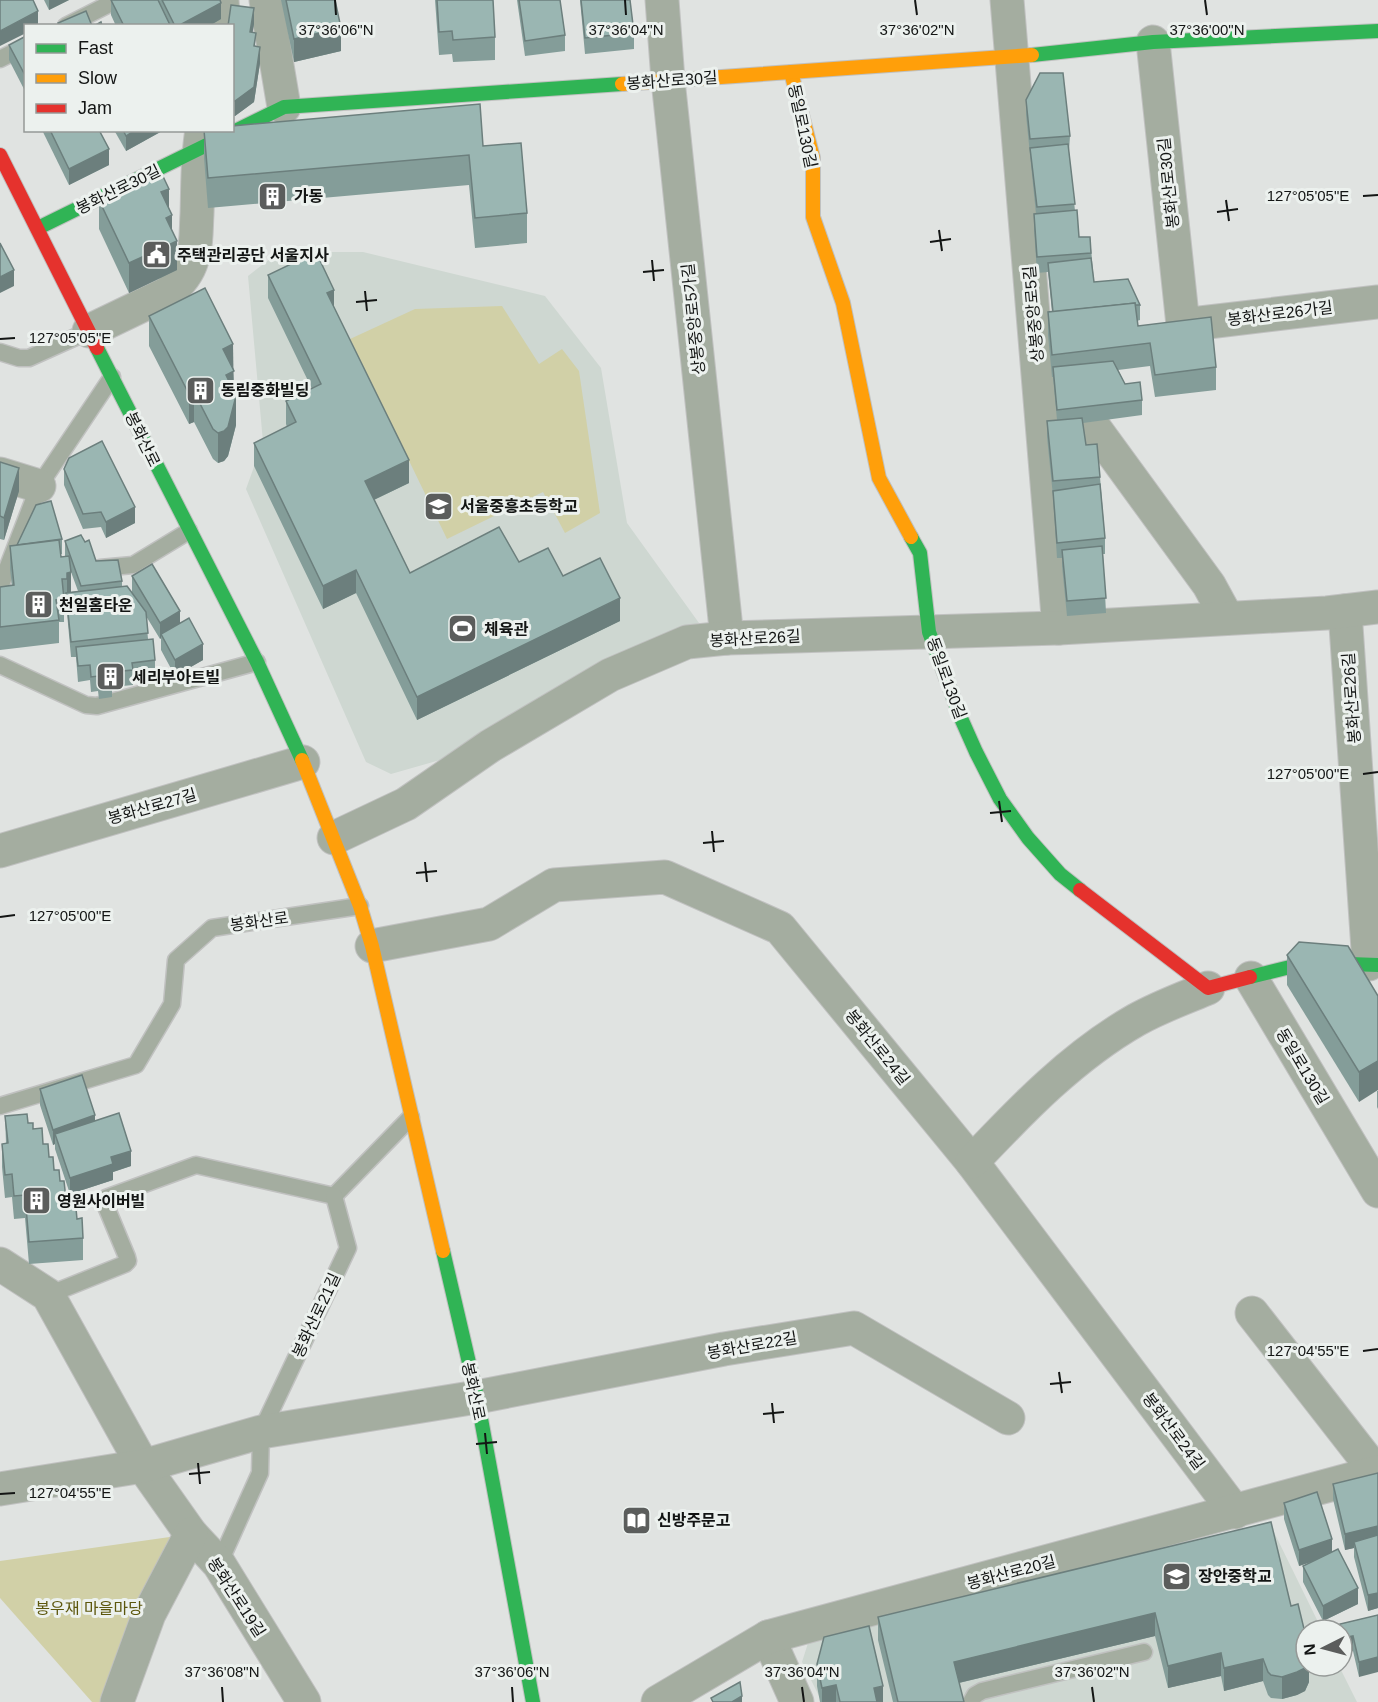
<svg xmlns="http://www.w3.org/2000/svg" width="1378" height="1702" font-family="Arial,'Noto Sans KR',sans-serif">
<rect width="100%" height="100%" fill="#e0e3e1"/>
<!-- built -->
<g fill="#ced7d1">
<path d="M279 252H363L545 296 601 368 627 523 699 623 663 637 454 756 391 774 366 762 246 489 263 442 248 276Z"/>
<path d="M1269 1522 1322 1630H1306V1666H1339L1357 1702H822L802 1662 809 1640Z"/>
</g>
<!-- green -->
<g fill="#d1d0a7">
<path d="M502 306 539 364 562 349 579 371 600 513 565 533 543 492 447 539 350 339 415 309Z"/>
<path d="M191 1534 117 1702H92L0 1598V1561Z"/>
</g>
<g fill="none" stroke-linecap="round" stroke-linejoin="round">
<defs>
<g id="lane">
<path d="M66 26 117 0"/>
<path d="M0 59 26 46"/>
<path d="M0 352 19 358H29L89 331"/>
<path d="M100 568 133 565 189 531"/>
<path d="M0 587 39 486 112 377"/>
<path d="M0 665 86 705 97 706 257 662"/>
<path d="M0 1106 136 1065 172 1004 176 960 212 928 360 906"/>
<path d="M334 1196 411 1117"/>
<path d="M48 1295 125 1264 128 1261 127 1257 105 1204 106 1198 196 1165 334 1196"/>
<path d="M219 1564 260 1473 261 1432 348 1248 334 1196"/>
<path d="M971 1702 975 1695 982 1691 1144 1652"/>
</g>
<g id="street">
<path d="M266 0 284 107"/>
<path d="M662 0 668 80 727 638"/>
<path d="M1007 0 1059 628"/>
<path d="M221 26 223 15 222 0"/>
<path d="M1153 42 1183 325 1378 302"/>
<path d="M89 331 168 293C179 284 188 274 192 260 197 246 196 228 197 214 198 186 197 158 202 130"/>
<path d="M1096 430 1209 585 1227 618"/>
<path d="M0 474 39 486"/>
<path d="M1345 611 1369 964"/>
<path d="M334 838 406 804 490 746 610 675 687 642 727 638 1059 628 1327 613 1378 607"/>
<path d="M0 851 303 762"/>
<path d="M372 946 489 924 554 885 665 877 780 928 972 1162 1235 1512"/>
<path d="M1251 978 1378 1191"/>
<path d="M972 1162C1022 1109 1073 1056 1136 1020 1159 1007 1184 998 1208 988"/>
<path d="M0 1264 48 1295 143 1466 191 1534 219 1564 304 1702"/>
<path d="M1252 1313 1376 1472"/>
<path d="M0 1489 143 1466 261 1432 477 1397 724 1349 854 1328 1008 1418"/>
<path d="M768 1637 797 1702"/>
<path d="M117 1702 149 1614 191 1534"/>
<path d="M658 1702 768 1637 1378 1472"/>
</g>
<g id="fast">
<path d="M1032 55 1153 42 1378 31"/>
<path d="M38 228 284 107 622 84"/>
<path d="M97 348 257 662 302 760"/>
<path d="M911 537 920 553 929 632 960 716 976 752 1000 799 1028 838 1060 874 1080 890"/>
<path d="M1250 977 1290 967 1321 963 1378 965"/>
<path d="M443 1251 477 1397 533 1702"/>
</g>
<g id="slow">
<path d="M791 72 813 158V217L843 303 879 478 911 537"/>
<path d="M622 84 1032 55"/>
<path d="M302 760 360 906 372 946 443 1251"/>
</g>
<g id="jam">
<path d="M0 155 97 348"/>
<path d="M1080 890 1208 988 1250 977"/>
</g>
</defs>
<!-- lane casing -->
<use href="#lane" stroke="#c0c1c0" stroke-width="19"/>
<!-- street casing -->
<use href="#street" stroke="#c0c1c0" stroke-width="35"/>
<!-- fast casing -->
<use href="#fast" stroke="#c0c1c0" stroke-width="16"/>
<!-- slow casing -->
<use href="#slow" stroke="#c0c1c0" stroke-width="16"/>
<!-- jam casing -->
<use href="#jam" stroke="#c0c1c0" stroke-width="16"/>
<!-- lane -->
<use href="#lane" stroke="#a4ada0" stroke-width="16"/>
<!-- street -->
<use href="#street" stroke="#a4ada0" stroke-width="33"/>
<!-- fast -->
<use href="#fast" stroke="#30b455" stroke-width="14"/>
<!-- slow -->
<use href="#slow" stroke="#ff9f0a" stroke-width="14"/>
<!-- jam -->
<use href="#jam" stroke="#e5322d" stroke-width="14"/>
</g>
<!-- wall -->
<g fill="#849d99" fill-rule="evenodd">
<path d="M44 0H69L49 10Z"/>
<path d="M111 0H220L221 19 209 26H116L111 15Z"/>
<path d="M281 0H335L341 51 294 62Z"/>
<path d="M435 0H493L495 37V60L453 62 452 54 439 55Z"/>
<path d="M517 0H560L565 35V51L525 56Z"/>
<path d="M580 0H630L634 33V49L585 54Z"/>
<path d="M254 24 252 33 260 63 254 102 235 116H232V26Z"/>
<path d="M26 36V93L9 60V45Z"/>
<path d="M1026 100 1070 136 1069 151 1075 211 1079 237H1090L1094 282 1140 305V320L1137 321 1138 326 1216 367V390L1155 397 1150 366 1118 370 1125 384 1142 400V415L1083 423 1086 445 1100 477 1105 538V554H1103L1106 613 1067 616 1062 566V558H1057L1053 496 1047 437V421L1057 420 1053 377H1052L1048 335V312H1052L1048 272 1037 273 1034 229V214H1036L1026 115Z"/>
<path d="M42 130H99L109 165 69 185Z"/>
<path d="M114 130H164L126 151Z"/>
<path d="M204 130 483 146 527 213V243L475 248 469 185 208 208 204 158Z"/>
<path d="M99 200 169 209 177 270 129 293 99 229Z"/>
<path d="M268 275 334 307 409 483 374 500 410 573 519 562 563 576 620 621 417 720 356 593 323 609 254 466V443L287 427 286 424V401L312 389 268 298Z"/>
<path d="M149 316 233 370 236 425 228 456 224 461 218 463 213 459 194 422 189 424 149 346Z"/>
<path d="M0 462 19 491 4 540 0 539Z"/>
<path d="M64 469 135 523 106 538 101 527 83 529 64 485Z"/>
<path d="M62 539V554H61V557H65V541L96 561 122 581V586L132 592V576L180 623 203 660 175 676 161 650V638L160 639 146 616 148 639 155 660V676L133 678V685L112 687V697L99 699 98 691 91 692 90 680 78 682 76 657H71L66 602H64V622H59V643L0 650V587L12 586 10 569V546ZM71 572 78 591 71 592Z"/>
<path d="M1287 955 1378 996 1359 1102 1287 985Z"/>
<path d="M40 1089 95 1121 131 1166 113 1172V1180L70 1194 55 1149V1144L53 1145 40 1105Z"/>
<path d="M1377 1091H1378V1109L1377 1107Z"/>
<path d="M5 1116 28 1123 33 1129 43 1144 60 1181 66 1199 77 1219 83 1238V1260L29 1264 25 1218 14 1219 12 1197 5 1198 2 1167V1144L6 1143Z"/>
<path d="M1378 1473V1608L1368 1611 1354 1557V1548L1345 1550 1333 1499V1484Z"/>
<path d="M1284 1503 1332 1552 1358 1604 1323 1621 1303 1582V1566L1316 1560 1299 1566 1284 1519Z"/>
<path d="M1291 1606 1309 1666V1682L1305 1691 1297 1695 1282 1699 1271 1698 1268 1695 1263 1681 1224 1691 1221 1676 1168 1688 1155 1636 959 1683 964 1702H893L878 1640V1617Z"/>
<path d="M1378 1615 1359 1677 1353 1651 1343 1654 1342 1649V1630H1340V1624Z"/>
<path d="M817 1664 883 1702H820L817 1686Z"/>
</g>
<!-- shaded-wall -->
<g fill="#6c7f7d">
<path d="M49 0H69L49 10Z"/>
<path d="M221 3V19L209 26H178Z"/>
<path d="M254 8V24L250 48V32Z"/>
<path d="M38 11V26H26V33L0 46V31Z"/>
<path d="M341 28V51L294 62V39Z"/>
<path d="M260 47V63L254 102 235 116V101Z"/>
<path d="M135 130H164L126 151V136Z"/>
<path d="M109 149V165L69 185V169Z"/>
<path d="M169 189V217L172 215V243L177 241V270L129 293V263L161 192Z"/>
<path d="M14 270V286L0 293V277Z"/>
<path d="M334 290V313L327 293Z"/>
<path d="M233 344 234 401 226 405 223 349Z"/>
<path d="M194 392V422L189 424V394Z"/>
<path d="M236 396V425L228 456 224 461 218 463V433Z"/>
<path d="M409 460V483L365 504V481Z"/>
<path d="M19 468V491L4 540V518Z"/>
<path d="M135 507V523L106 538V522Z"/>
<path d="M356 570V593L323 609V586Z"/>
<path d="M71 572V595L67 596V573Z"/>
<path d="M620 598V621L417 720V697Z"/>
<path d="M180 611V626L161 634V638L160 639V623Z"/>
<path d="M203 644V660L175 676V660Z"/>
<path d="M1378 1061V1090L1359 1102V1072Z"/>
<path d="M95 1115V1131L55 1134V1144L53 1145V1130Z"/>
<path d="M131 1151V1166L113 1172V1180L70 1194V1178L111 1157Z"/>
<path d="M1378 1526V1541L1354 1542V1548L1345 1550V1534Z"/>
<path d="M1332 1539V1555L1299 1566V1550Z"/>
<path d="M1358 1588V1604L1323 1621V1606Z"/>
<path d="M1378 1593V1608L1368 1611V1595Z"/>
<path d="M1155 1613V1636L954 1684V1662Z"/>
<path d="M1353 1636V1651L1343 1654V1638Z"/>
<path d="M1221 1653V1676L1168 1688V1666Z"/>
<path d="M1378 1657V1672L1359 1677V1662Z"/>
<path d="M1263 1659V1681L1224 1691V1668Z"/>
<path d="M1306 1666H1309V1682L1305 1691 1297 1695 1282 1699V1677Z"/>
<path d="M836 1685V1702H822V1688Z"/>
<path d="M883 1686V1702H874V1688Z"/>
<path d="M742 1696V1702H732Z"/>
</g>
<!-- building -->
<g fill="#9ab6b2" stroke="#6c7f7d" stroke-width="1.5">
<path d="M0 0H33L38 11 0 31Z"/>
<path d="M111 0H158L170 25 124 26Z"/>
<path d="M162 0H220L221 3 178 26H175Z"/>
<path d="M286 0H335L341 28 294 39Z"/>
<path d="M437 0H493L495 37 453 40 452 31 439 32Z"/>
<path d="M519 0H560L565 35 525 41Z"/>
<path d="M581 0H630L634 33 585 38Z"/>
<path d="M231 5 254 8 250 32 256 33 254 46 260 47 254 87 235 101H232V26H228Z"/>
<path d="M86 11 92 26H60L58 23Z"/>
<path d="M101 22 102 26H94Z"/>
<path d="M26 36V77L9 45Z"/>
<path d="M1040 73H1063L1070 136 1030 139 1026 100Z"/>
<path d="M480 104 483 146 521 143 527 213 475 218 469 155 208 178 204 130H232V126Z"/>
<path d="M50 130H99L109 149 69 169Z"/>
<path d="M123 130H135L126 136Z"/>
<path d="M1068 144 1075 204 1037 207 1030 148Z"/>
<path d="M160 170 169 189 161 192 172 215 166 218 177 241 129 263 99 200Z"/>
<path d="M1077 210 1079 237H1090L1091 253 1037 257 1034 214Z"/>
<path d="M0 243 14 270 0 277Z"/>
<path d="M316 252 334 290 327 293 409 460 365 481 410 573 499 527 519 562 548 548 563 576 600 558 620 598 417 697 356 570 323 586 254 443 296 422 286 401 321 384 268 275Z"/>
<path d="M1091 258 1094 282 1128 279 1140 305H1135V303L1053 312 1048 263Z"/>
<path d="M205 288 233 344 223 349 234 371 226 375 236 396 228 427 224 431 218 433 213 429 194 392 189 394 149 316Z"/>
<path d="M1135 303 1138 326 1211 317 1216 367 1155 375 1150 343 1052 355 1048 312Z"/>
<path d="M1113 361 1125 384 1140 382 1142 400 1057 410 1053 367Z"/>
<path d="M1082 418 1086 445 1097 444 1100 477 1053 481 1047 421Z"/>
<path d="M102 441 135 507 106 522 101 512 83 514 64 469 69 458Z"/>
<path d="M0 462 19 468 4 518 0 516Z"/>
<path d="M1100 484 1105 538 1057 543 1053 491Z"/>
<path d="M51 501 62 539 17 545 36 505Z"/>
<path d="M81 535 85 542 89 540 96 561 118 560 122 581 81 586 65 541Z"/>
<path d="M59 540 61 557 69 556 71 572 67 573V579H62L64 599 56 600 59 620 0 627V587L14 585 10 546Z"/>
<path d="M1102 546 1106 598 1067 601 1062 550Z"/>
<path d="M152 564 180 611 160 623 132 576Z"/>
<path d="M127 586 146 612 148 633 71 642 66 593Z"/>
<path d="M189 618 203 644 175 660 161 634Z"/>
<path d="M153 639 155 660 132 663 133 670 111 672 112 682 99 683 98 676 91 677 90 665 78 666 76 647Z"/>
<path d="M1299 942 1348 946 1378 996V1061L1359 1072 1287 955Z"/>
<path d="M82 1075 95 1115 53 1130 40 1089Z"/>
<path d="M119 1113 131 1151 111 1157 113 1164 70 1178 55 1134Z"/>
<path d="M27 1114 28 1123H33V1129L42 1128 43 1144H48L49 1157H53L54 1170H59L60 1181H64L66 1199 75 1198 77 1219 82 1218 83 1238 29 1242 25 1195 14 1196 12 1174 5 1175 2 1144 8 1143 5 1116Z"/>
<path d="M1378 1473V1526L1345 1534 1333 1484Z"/>
<path d="M1317 1492 1332 1539 1299 1550 1284 1503Z"/>
<path d="M1271 1522 1291 1606 1298 1604 1306 1637V1665L1305 1668 1297 1672 1282 1677 1271 1675 1268 1672 1263 1659 1224 1668 1221 1653 1168 1666 1155 1613 954 1662 964 1702H898L878 1617Z"/>
<path d="M1378 1535V1593L1368 1595 1354 1542Z"/>
<path d="M1338 1549 1358 1588 1323 1606 1303 1566Z"/>
<path d="M1378 1615V1657L1359 1662 1353 1636 1343 1638 1342 1630H1341L1340 1624Z"/>
<path d="M869 1626 883 1686 874 1688 877 1702H840L836 1685 822 1688 817 1664 824 1637Z"/>
<path d="M740 1682 742 1696 732 1702H713L711 1698Z"/>
</g>
<!-- ticks -->
<path fill="none" stroke="#131514" stroke-width="2" d="M335 0 336 15M625 0 626 15M915 0 917 15M1205 0 1207 15M1363 196 1378 195M1226 200 1229 221M1217 212 1238 209M939 230 942 251M930 242 951 239M652 260 654 281M643 272 664 270M365 291 367 311M356 302 377 300M0 339 15 338M1363 774 1378 772M999 801 1002 822M990 813 1011 811M712 831 714 852M703 843 724 841M425 862 427 882M416 873 437 871M0 917 15 915M1363 1351 1378 1349M1059 1372 1062 1393M1050 1384 1071 1382M772 1403 774 1423M763 1414 784 1412M485 1433 487 1454M476 1444 497 1442M198 1463 200 1484M189 1474 210 1472M0 1494 15 1493M222 1687 223 1702M512 1687 513 1702M802 1687 804 1702M1092 1687 1094 1702"/>
<!-- icons -->
<defs>
<symbol id="building-square" viewBox="-11 -11 22 22"><rect x="-9" y="-9" width="18" height="18" rx="4" fill="#5b5d5c" stroke="#ecf1ee"/><path d="M-4-6H4V6H1V3H-1V6H-4ZM-2.5-4.3h1.7v1.8h-1.7ZM.8-4.3h1.7v1.8H.8ZM-2.5-1h1.7V.8h-1.7ZM.8-1h1.7V.8H.8Z" fill="#fff"/></symbol>
<symbol id="civic-square" viewBox="-11 -11 22 22"><rect x="-9" y="-9" width="18" height="18" rx="4" fill="#5b5d5c" stroke="#ecf1ee"/><path d="M-.6-6.5H3V-4.5H.6V-3L4-1V1h2V6H-6V1h2V-1L-.6-3ZM-1.2 2.5V6h2.4V2.5Z" fill="#fff"/></symbol>
<symbol id="school-square" viewBox="-11 -11 22 22"><rect x="-9" y="-9" width="18" height="18" rx="4" fill="#5b5d5c" stroke="#ecf1ee"/><path d="M0-5L7-2L0 1L-7-2ZM-4 1L0 2.5L4 1V4Q0 6-4 4Z" fill="#fff"/></symbol>
<symbol id="stadium-square" viewBox="-11 -11 22 22"><rect x="-9" y="-9" width="18" height="18" rx="4" fill="#5b5d5c" stroke="#ecf1ee"/><path d="M0-5a6.5 5 0 1 0 0 10a6.5 5 0 1 0 0-10ZM-3.5-1.8h7v3.6h-7Z" fill="#fff"/></symbol>
<symbol id="library-square" viewBox="-11 -11 22 22"><rect x="-9" y="-9" width="18" height="18" rx="4" fill="#5b5d5c" stroke="#ecf1ee"/><path d="M-6-4Q-3-5.5-.7-3.5V5Q-3 3-6 4ZM6-4Q3-5.5 .7-3.5V5Q3 3 6 4Z" fill="#fff"/></symbol>
</defs>
<g fill-rule="evenodd">
<use href="#building-square" x="256" y="180" width="33" height="33"/>
<use href="#civic-square" x="140" y="238" width="33" height="33"/>
<use href="#building-square" x="184" y="374" width="33" height="33"/>
<use href="#school-square" x="422" y="490" width="33" height="33"/>
<use href="#building-square" x="22" y="588" width="33" height="33"/>
<use href="#stadium-square" x="446" y="612" width="33" height="33"/>
<use href="#building-square" x="94" y="660" width="33" height="33"/>
<use href="#building-square" x="20" y="1184" width="33" height="33"/>
<use href="#library-square" x="620" y="1504" width="33" height="33"/>
<use href="#school-square" x="1160" y="1560" width="33" height="33"/>
</g>
<g text-anchor="middle" stroke-width="6" stroke-linejoin="round" paint-order="stroke">
<!-- street labels -->
<g font-size="16" fill="#131514" stroke="#ecf1ee">
<text transform="translate(672 80) rotate(-4)" y="6">봉화산로30길</text>
<text transform="translate(803 126) rotate(78)" y="6">동일로130길</text>
<text transform="translate(1168 183) rotate(-96)" y="6">봉화산로30길</text>
<text transform="translate(118 189) rotate(-26)" y="6">봉화산로30길</text>
<text transform="translate(1280 313) rotate(-7)" y="6">봉화산로26가길</text>
<text transform="translate(1033 314) rotate(-95)" y="6">상봉중앙로5길</text>
<text transform="translate(693 319) rotate(-96)" y="6">상봉중앙로5가길</text>
<text transform="translate(143 439) rotate(64)" y="6">봉화산로</text>
<text transform="translate(755 638) rotate(-3)" y="6">봉화산로26길</text>
<text transform="translate(947 678) rotate(70)" y="6">동일로130길</text>
<text transform="translate(1351 698) rotate(-94)" y="6">봉화산로26길</text>
<text transform="translate(152 806) rotate(-16)" y="6">봉화산로27길</text>
<text transform="translate(259 921) rotate(-8)" y="6">봉화산로</text>
<text transform="translate(878 1047) rotate(51)" y="6">봉화산로24길</text>
<text transform="translate(1303 1066) rotate(59)" y="6">동일로130길</text>
<text transform="translate(316 1315) rotate(-65)" y="6">봉화산로21길</text>
<text transform="translate(752 1345) rotate(-10)" y="6">봉화산로22길</text>
<text transform="translate(474 1391) rotate(78)" y="6">봉화산로</text>
<text transform="translate(1174 1431) rotate(53)" y="6">봉화산로24길</text>
<text transform="translate(1011 1572) rotate(-15)" y="6">봉화산로20길</text>
<text transform="translate(237 1597) rotate(57)" y="6">봉화산로19길</text>
</g>
<!-- poi labels -->
<g font-size="16" font-weight="bold" fill="#131514" stroke="#ecf1ee" text-anchor="start">
<text x="294" y="202">가동</text>
<text x="177" y="261">주택관리공단 서울지사</text>
<text x="221" y="396">동림중화빌딩</text>
<text x="460" y="512">서울중흥초등학교</text>
<text x="59" y="611">천일홈타운</text>
<text x="484" y="635">체육관</text>
<text x="132" y="683">세리부아트빌</text>
<text x="57" y="1207">영원사이버빌</text>
<text x="657" y="1526">신방주문고</text>
<text x="1198" y="1582">장안중학교</text>
</g>
<!-- park labels -->
<g font-size="16" fill="#5c570d" stroke="#ecf1ee">
<text x="89" y="1614">봉우재 마을마당</text>
</g>
</g>
<g font-size="15" text-anchor="middle" fill="#131514" stroke="#ecf1ee" stroke-width="6" stroke-linejoin="round" paint-order="stroke">
<text x="336" y="35">37°36'06"N</text>
<text x="626" y="35">37°36'04"N</text>
<text x="917" y="35">37°36'02"N</text>
<text x="1207" y="35">37°36'00"N</text>
<text x="1308" y="201">127°05'05"E</text>
<text x="70" y="343">127°05'05"E</text>
<text x="1308" y="779">127°05'00"E</text>
<text x="70" y="921">127°05'00"E</text>
<text x="1308" y="1356">127°04'55"E</text>
<text x="70" y="1498">127°04'55"E</text>
<text x="222" y="1677">37°36'08"N</text>
<text x="512" y="1677">37°36'06"N</text>
<text x="802" y="1677">37°36'04"N</text>
<text x="1092" y="1677">37°36'02"N</text>
</g>
<!-- legend -->
<rect x="24" y="24" width="210" height="108" fill="#ecf1ee" stroke="#959997" stroke-width="1.5"/>
<rect x="36" y="44" width="30" height="9" fill="#30b455" stroke="#959997" stroke-width="1.5"/>
<text x="78" y="54" font-size="18" fill="#131514">Fast</text>
<rect x="36" y="74" width="30" height="9" fill="#ff9f0a" stroke="#959997" stroke-width="1.5"/>
<text x="78" y="84" font-size="18" fill="#131514">Slow</text>
<rect x="36" y="104" width="30" height="9" fill="#e5322d" stroke="#959997" stroke-width="1.5"/>
<text x="78" y="114" font-size="18" fill="#131514">Jam</text>
<!-- north arrow -->
<g transform="translate(1324 1648) rotate(264)"><circle r="28" fill="#ecf1ee" stroke="#959997" stroke-width="1.5"/>
<path d="M0-4.5L10 22L0 15L-10 22Z" fill="#5b5d5c"/>
<text y="-9" font-size="16" font-weight="bold" text-anchor="middle" fill="#131514">N</text>
</g>
</svg>
